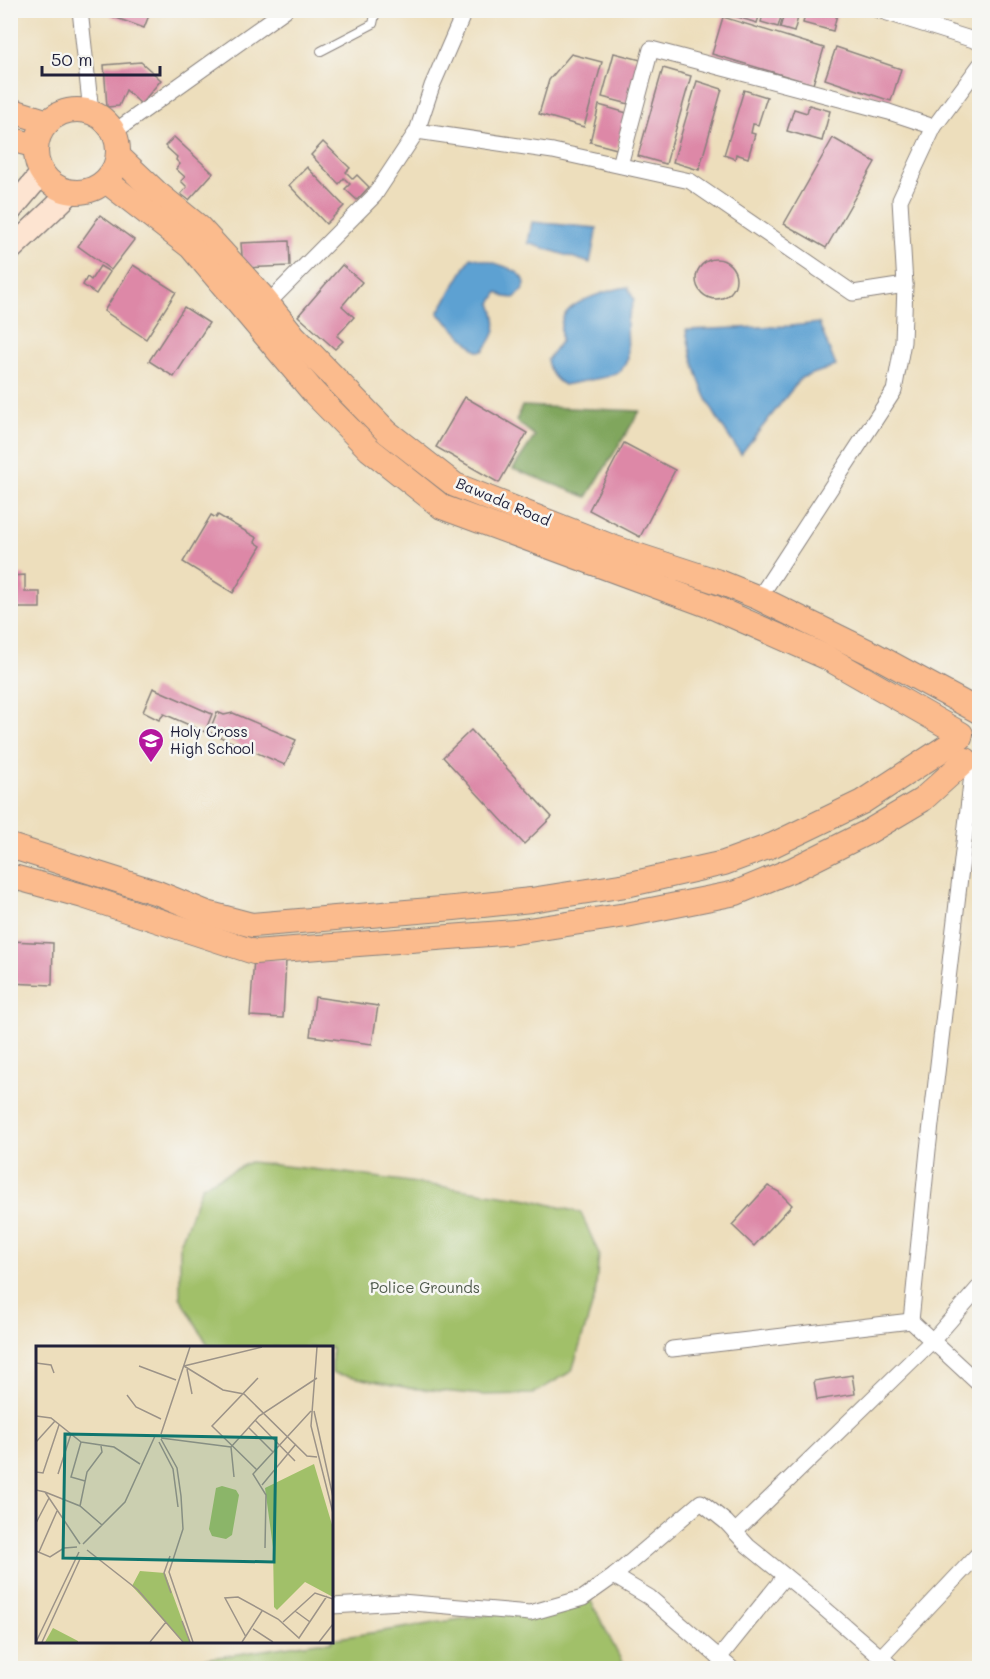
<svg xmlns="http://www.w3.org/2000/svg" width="990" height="1679" font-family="Mali,sans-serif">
<rect width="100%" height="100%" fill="#f6f6f2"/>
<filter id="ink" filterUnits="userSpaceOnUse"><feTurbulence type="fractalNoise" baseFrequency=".0167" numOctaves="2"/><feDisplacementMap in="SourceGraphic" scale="12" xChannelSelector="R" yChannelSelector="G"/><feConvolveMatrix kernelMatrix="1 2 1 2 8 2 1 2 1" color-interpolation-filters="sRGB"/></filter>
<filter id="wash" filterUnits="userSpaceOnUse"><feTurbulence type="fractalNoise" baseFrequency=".008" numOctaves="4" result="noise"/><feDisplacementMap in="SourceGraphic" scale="24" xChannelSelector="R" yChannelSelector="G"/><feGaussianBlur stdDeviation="1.35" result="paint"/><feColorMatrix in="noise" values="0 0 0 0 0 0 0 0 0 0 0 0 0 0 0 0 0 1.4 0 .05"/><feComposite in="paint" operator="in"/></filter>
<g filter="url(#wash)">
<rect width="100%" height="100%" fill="#eddebc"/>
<!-- green -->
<g fill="#a1c069" stroke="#627152" stroke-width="1.5">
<path d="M250 1162 346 1173 529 1199 581 1213 599 1254 595 1296 572 1371 533 1394 483 1395 409 1388 332 1373V1348H218L208 1345 180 1297V1244L202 1186Z"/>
<path d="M590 1599 625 1668H144L318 1642H332V1639Z"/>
</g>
<!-- forest -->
<path fill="#80a65d" stroke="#51644c" stroke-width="1.5" d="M522 406 640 411 587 497 513 469 535 436 516 421Z"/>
<!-- water -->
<g fill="#5da1d2" stroke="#406286" stroke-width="1.5">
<path d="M532 222 597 228 590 263 528 243Z"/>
<path d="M471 257C487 261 550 273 514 298L505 297 498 292 491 303C499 325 497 334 483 351H477L438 313Z"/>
<path d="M628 287 634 300 627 321 628 358 621 371 606 377 564 385C554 379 549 372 547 360L561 341C561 332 559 321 566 313 575 300 612 289 628 287Z"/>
<path d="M819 323 836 366 801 378 741 454C710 412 695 381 686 330L790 326Z"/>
</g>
<g id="blocks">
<!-- building -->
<g fill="#dd88a7">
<path d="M113 10H151L144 28 111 16Z"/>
<path d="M726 10H761L757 23 725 13Z"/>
<path d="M764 10H783L778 27 761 22Z"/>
<path d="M785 10H800L794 32 780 28Z"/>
<path d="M806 10H838L833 31 803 23Z"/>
<path d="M723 17 824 48 813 84 712 54Z"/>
<path d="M836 47 901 69 891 101 825 79Z"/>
<path d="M614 53 641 60 629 104 602 97Z"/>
<path d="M571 54 602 62 584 127 539 114 549 80Z"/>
<path d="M141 62 161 80 141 104 126 90 119 106 107 107 104 65Z"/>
<path d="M663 68 691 76 666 164 638 156Z"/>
<path d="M697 81 722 89 699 170 673 162Z"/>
<path d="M744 90 767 97 758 125 753 124 751 133 755 134 748 158 736 154 735 159 724 155Z"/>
<path d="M599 105 627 113 617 149 590 142Z"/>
<path d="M809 105 830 111 822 141 787 131 794 109 807 113Z"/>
<path d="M174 137 213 173 189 200 181 194 187 187 181 181 185 177 176 169 180 164 176 160 177 157 165 146Z"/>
<path d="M833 138 875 162 826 248 784 224Z"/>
<path d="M323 142 350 168 346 172 353 179 357 175 369 187 357 200 345 189 350 184 344 178 339 184 311 155Z"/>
<path d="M307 167 344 206 326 224 289 185Z"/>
<path d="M100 215 134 240 111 270 78 246Z"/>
<path d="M289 241 290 266 243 268 241 243Z"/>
<circle cx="716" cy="279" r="20"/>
<path d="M133 265 176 292 146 339 104 311Z"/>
<path d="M342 265 362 282 342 306 354 317 337 336 343 341 335 349 298 316Z"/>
<path d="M100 266 110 272 96 294 83 285 87 277 91 280Z"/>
<path d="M184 307 209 323 174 377 149 361Z"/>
<path d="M465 397 527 433 499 483 436 447Z"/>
<path d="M624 443 675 470 640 537 589 510Z"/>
<path d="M211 515 216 518 218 515 257 538 255 542 261 546 233 593 183 562Z"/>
<path d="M25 575V592H40V608H10V576Z"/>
<path d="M153 688 212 714 205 732 164 714 159 720 143 712Z"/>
<path d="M217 712 224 715 233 713 296 740 285 765 209 732Z"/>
<path d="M471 730 552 817 524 844 443 757Z"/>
<path d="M10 941 53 943 52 985 10 983Z"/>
<path d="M254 958 286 960 283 1018 250 1016Z"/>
<path d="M315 997 378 1006 372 1044 310 1036Z"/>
<path d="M768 1186 779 1192 792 1205 754 1246 732 1225Z"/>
<path d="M852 1375 855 1394 817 1400 814 1381Z"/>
</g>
</g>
</g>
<g filter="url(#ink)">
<use href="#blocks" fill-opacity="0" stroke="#88807c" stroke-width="1.5"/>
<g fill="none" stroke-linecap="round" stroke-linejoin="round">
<defs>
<path id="service" d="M321 51 373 24 376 10"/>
<g id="minor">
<path d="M80 10 91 112"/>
<path d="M878 10 980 42"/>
<path d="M417 131 553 151 690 181 853 293 905 285"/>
<path d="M114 132 285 10"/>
<path d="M620 165 651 49 889 112 934 127 980 65"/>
<path d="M267 304 374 196 417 131 432 86 465 10"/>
<path d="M759 598 894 391 903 342 905 285 900 200 934 127"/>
<path d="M911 1321 928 1150 973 766"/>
<path d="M672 1349 911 1321 980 1385"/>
<path d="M735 1532 933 1340 980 1286"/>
<path d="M614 1576 649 1597 731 1668"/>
<path d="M332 1606 401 1602 530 1613 583 1598 614 1576 701 1502 726 1522 748 1546 810 1596 893 1668"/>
<path d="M719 1658 785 1576"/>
<path d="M880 1658 980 1552"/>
</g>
<g id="secondary">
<path d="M10 211 42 173"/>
<path d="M10 250 71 192"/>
</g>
<g id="primary">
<path d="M10 110 48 122"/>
<circle cx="77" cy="151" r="41"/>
<path d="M10 139 36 146"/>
<path d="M118 156 156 192 199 227 260 294 293 335 387 432 455 485 615 548 722 583 759 598 875 655 980 712"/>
<path d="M106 181 191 247 314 393 369 449 442 507 713 607 826 657 961 734"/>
<path d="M10 846 158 893 207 913 252 925 454 908 531 900 626 885 724 863 773 845 862 802 960 738"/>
<path d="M10 876 83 896 254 952 515 932 626 915 736 893 794 869 868 832 922 800 966 760"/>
</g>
</defs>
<!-- service casing -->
<use href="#service" stroke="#88807c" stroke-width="10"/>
<!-- minor casing -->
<use href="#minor" stroke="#88807c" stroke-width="17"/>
<!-- secondary casing -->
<use href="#secondary" stroke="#88807c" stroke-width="25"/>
<!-- primary casing -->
<use href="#primary" stroke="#88807c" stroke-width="26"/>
<!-- service -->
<use href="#service" stroke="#fff" stroke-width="8"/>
<!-- minor -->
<use href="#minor" stroke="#fff" stroke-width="15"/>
<!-- secondary -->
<use href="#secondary" stroke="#fde4d1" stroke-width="22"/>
<!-- primary -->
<use href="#primary" stroke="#fbbb8d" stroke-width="24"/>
</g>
</g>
<!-- icons -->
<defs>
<symbol id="school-pin" viewBox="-11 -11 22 30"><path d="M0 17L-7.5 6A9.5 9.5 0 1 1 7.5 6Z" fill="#b5179e" stroke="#f6f6f2"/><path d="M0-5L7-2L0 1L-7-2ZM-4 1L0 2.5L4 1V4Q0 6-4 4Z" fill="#fff"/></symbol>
</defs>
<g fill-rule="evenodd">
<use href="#school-pin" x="136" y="726" width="30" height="40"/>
</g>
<g text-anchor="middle" stroke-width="5" stroke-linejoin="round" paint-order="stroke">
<!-- street labels -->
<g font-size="15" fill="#22223b" stroke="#f6f6f2">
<text transform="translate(503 502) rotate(23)" y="5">Bawada Road</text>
</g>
<!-- poi labels -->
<g font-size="15" fill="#22223b" stroke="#f6f6f2" text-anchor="start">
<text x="170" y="737">Holy Cross<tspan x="170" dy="17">High School</tspan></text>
</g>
<!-- park labels -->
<g font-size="15" fill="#4e594b" stroke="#f6f6f2">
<text x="425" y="1293">Police Grounds</text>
</g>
</g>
<!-- overview -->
<g transform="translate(36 1346)">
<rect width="297" height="297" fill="#eddebc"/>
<path d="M278 118 297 182V251L269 236 241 264 238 261 237 201 229 142ZM186 140 200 144 203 149 196 189 190 193 176 190 173 183 180 142ZM104 225 129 227 154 296H147L96 240ZM17 282 42 295V296H9Z" fill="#a1c069"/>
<path fill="none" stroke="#9c9388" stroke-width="1.5" d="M281 1 275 80 297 167M0 17 15 19 18 27M103 20 140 34M148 20 187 44 208 48 271 110 281 111M148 20 226 1M151 23 156 48M91 49 100 61 125 73M278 65 297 151M0 70 15 72 45 96 35 131 49 135M219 74 259 115M213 82 237 106M125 88 154 1M125 92 195 101M125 93 141 122 145 150 147 183 133 226 157 296M0 96 19 75M45 96 78 101 104 118M123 96 137 123 142 161M221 124 176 80 222 32M0 126 7 127 23 79M22 128 35 88M198 131 195 101 223 70 281 32M226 139 260 98M0 144 9 146 44 198M9 146 44 160 66 179M44 160 51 126 66 106 65 100M0 177 13 152M47 198 89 156 119 90M229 202 230 149 217 128 275 65M51 204 102 244 147 296M0 205 14 211 28 202 41 201M3 206 21 165M134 210 128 227 135 247M259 265 274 276M146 275 154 296M247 276 279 247 297 253M217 283 237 296M210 291 189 252 202 251 242 273 263 292 291 250M0 296 43 206M6 296 44 213M114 296 130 276M206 296 226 265M283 296 297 278"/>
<path fill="#0f766e" fill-opacity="0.15" stroke="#0f766e" stroke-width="3" d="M29 88 240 92 238 216 27 212Z"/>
<rect width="297" height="297" fill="none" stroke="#22223b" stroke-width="3"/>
</g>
<!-- margin -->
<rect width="990" height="1679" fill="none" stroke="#f6f6f2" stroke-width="36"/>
<!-- scale -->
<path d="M42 66v9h118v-9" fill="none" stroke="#22223b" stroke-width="3"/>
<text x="51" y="66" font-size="18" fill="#22223b" stroke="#f6f6f2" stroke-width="4.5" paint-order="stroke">50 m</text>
</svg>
